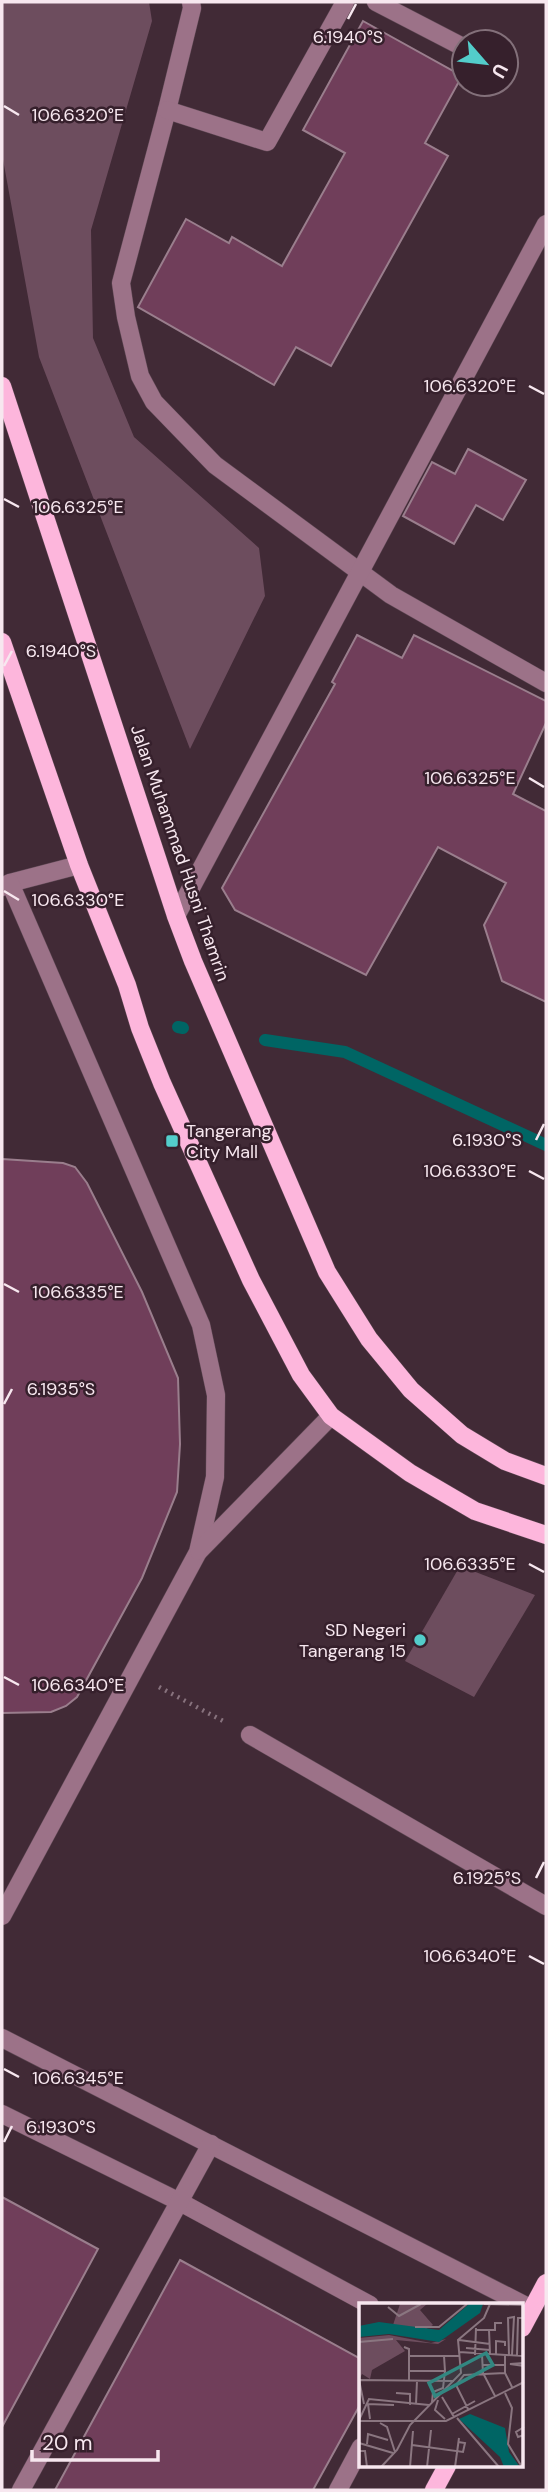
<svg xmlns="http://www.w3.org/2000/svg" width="548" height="2492" font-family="'DM Sans',sans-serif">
<rect width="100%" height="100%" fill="#412a36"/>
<!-- green -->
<g fill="#6d4d5e">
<path d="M2 2H149L152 21 91 230 93 338 134 437 259 548 265 596 190 749 39 357 2 154Z"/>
<path d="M460 1566 535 1595 474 1697 405 1661Z"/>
</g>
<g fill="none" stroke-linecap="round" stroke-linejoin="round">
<!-- stream -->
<g stroke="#006564" stroke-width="12">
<path d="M178 1027 183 1028"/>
<path d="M265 1040 345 1052 546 1145"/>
</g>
</g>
<!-- building -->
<g fill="#703e5a" stroke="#9a7e8d" stroke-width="2">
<path d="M363 21 462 76 425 143 448 156 331 366 296 347 274 385 138 307 186 219 229 243 232 237 282 266 345 153 303 130Z"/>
<path d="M468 449 526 480 503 520 476 505 454 544 403 516 432 462 455 474Z"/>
<path d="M357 635 402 658 414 635 546 701V723L513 794 546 811V1002L502 981 484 925 506 883 438 847 366 975 235 910 222 888 335 684 332 682Z"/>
<path d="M2 1159 63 1163 75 1167 87 1183 142 1292 178 1378 180 1444 177 1492 142 1578 77 1697 66 1706 51 1712 2 1713Z"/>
<path d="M2 2197 98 2249 2 2427Z"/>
<path d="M180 2260 361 2359V2403L313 2490H55Z"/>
</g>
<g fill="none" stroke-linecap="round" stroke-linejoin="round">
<defs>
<g id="minor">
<path d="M191 2 192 8 167 110 121 283 126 317 140 376 154 402 215 465 391 595 546 683"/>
<path d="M376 2 459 45"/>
<path d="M167 110 267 142 345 2"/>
<path d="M10 883 79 865"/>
<path d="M2 887 10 883 201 1325 216 1395 215 1477 198 1552 2 1916"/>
<path d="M176 916 546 224"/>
<path d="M199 1551 331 1416"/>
<path d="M250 1735 546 1906"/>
<path d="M2 2038 532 2309"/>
<path d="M2 2114 180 2202 370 2305"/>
<path d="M21 2490 211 2144"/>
<path d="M338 2490 361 2447"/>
</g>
<g id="major">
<path d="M2 386 176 916 193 961 327 1272 369 1339 411 1390 462 1435 505 1461 546 1476"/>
<path d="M2 642 79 865 127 985 140 1028 162 1083 251 1280 301 1375 331 1416 410 1473 475 1511 546 1535"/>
<path d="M522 2328 546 2283"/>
<path d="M434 2490 447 2466"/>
</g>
</defs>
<!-- minor casing -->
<use href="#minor" stroke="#5e4854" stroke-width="19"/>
<!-- major casing -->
<use href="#major" stroke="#5e4854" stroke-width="19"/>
<!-- path -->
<path stroke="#87727d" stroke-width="4.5" stroke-dasharray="2 5" stroke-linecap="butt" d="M159 1687 225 1722"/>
<!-- minor -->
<use href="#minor" stroke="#9c7288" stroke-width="18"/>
<!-- major -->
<use href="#major" stroke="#fdb6dc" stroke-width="18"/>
</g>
<!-- ticks -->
<path fill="none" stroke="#f7e7ef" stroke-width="2.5" d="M348 19 356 4M4 106 19 115M529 386 544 394M4 499 19 507M4 666 12 651M529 778 544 787M4 891 19 900M536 1140 544 1124M529 1171 544 1179M4 1284 19 1292M4 1404 12 1389M529 1564 544 1572M4 1677 19 1685M536 1878 544 1862M529 1956 544 1964M4 2069 19 2077M4 2142 12 2126"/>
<!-- markers -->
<g fill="#53cdcb" stroke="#36202c" stroke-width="2.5">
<rect x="165" y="1134" width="14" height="14" rx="3.5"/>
<circle cx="420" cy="1640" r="7"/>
</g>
<g text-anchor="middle" stroke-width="5" stroke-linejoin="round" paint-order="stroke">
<!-- street labels -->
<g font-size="18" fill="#f7e7ef" stroke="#36202c">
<text transform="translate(180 853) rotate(71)" y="6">Jalan Muhammad Husni Thamrin</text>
</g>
<!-- poi labels -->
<g font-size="18" fill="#f7e7ef" stroke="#36202c" text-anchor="start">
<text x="186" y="1137">Tangerang<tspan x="186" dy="21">City Mall</tspan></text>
<text x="406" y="1636" text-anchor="end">SD Negeri<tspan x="406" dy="21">Tangerang 15</tspan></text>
</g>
</g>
<!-- overview -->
<g transform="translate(359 2303)">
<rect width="164" height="164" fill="#412a36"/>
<path d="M41 1H68L61 7 74 22 67 26 34 22ZM30 32 72 40 87 36 79 41 37 37 46 48 13 67 11 76 3 71 0 77V35Z" fill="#6d4d5e"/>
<path d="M110 1H124L121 10 80 39 30 31 0 34V23L20 19 80 27ZM111 111 146 125 150 149 161 164H145L141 154 100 116Z" fill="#006564"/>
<path fill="none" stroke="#8a7680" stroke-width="2" d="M125 1 165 2M29 4 40 13 62 1M56 24H80L108 1M117 27H136V20H143M130 27 131 51M100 37 131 41M0 39 34 36M45 44 50 46V78M107 45 131 47M100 49 165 53M116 52 117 25M123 52 124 70 136 93M137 52V38L146 39V43M146 52V70L153 84M150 52 149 15 155 14 153 52M158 52 159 15H165M50 53H100M165 60 151 61 165 63M123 62H146M50 68H86L85 53M0 77 95 78M0 77 5 101M37 90 51 91V102M146 90 153 105 149 141 163 164M83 94 95 114M79 97 76 107 86 116M73 99 74 89 84 85 86 68M57 101 58 78M109 106 97 82 105 72 146 70M93 111 116 98M98 115 140 164M11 116 9 101 35 102M0 117 10 96 70 102M0 118H87L165 79M21 120 28 124 36 149M165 124 157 129 159 134 165 132M0 140 34 150M8 141 9 131 29 137M53 142 104 149 106 140 99 139M0 148H6L8 164M22 164 38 147 51 122 102 70 99 37 125 15 131 1M51 164 54 128M68 164 72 127M96 164 100 135"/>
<path fill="#328781" fill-opacity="0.15" stroke="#328781" stroke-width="3.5" d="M127 50 134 62 76 93 70 80Z"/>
<rect width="164" height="164" fill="none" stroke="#f7e7ef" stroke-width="3.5"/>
</g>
<g font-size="18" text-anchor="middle" fill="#f7e7ef" stroke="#36202c" stroke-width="5" stroke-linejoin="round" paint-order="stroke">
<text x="348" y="43">6.1940°S</text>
<text x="78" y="121">106.6320°E</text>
<text x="470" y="392">106.6320°E</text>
<text x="78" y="513">106.6325°E</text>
<text x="61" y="657">6.1940°S</text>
<text x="470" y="784">106.6325°E</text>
<text x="78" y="906">106.6330°E</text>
<text x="487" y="1146">6.1930°S</text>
<text x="470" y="1177">106.6330°E</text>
<text x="78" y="1298">106.6335°E</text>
<text x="61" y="1395">6.1935°S</text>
<text x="470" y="1570">106.6335°E</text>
<text x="78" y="1691">106.6340°E</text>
<text x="487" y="1884">6.1925°S</text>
<text x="470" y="1962">106.6340°E</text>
<text x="78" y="2084">106.6345°E</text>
<text x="61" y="2133">6.1930°S</text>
</g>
<!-- border -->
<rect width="548" height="2492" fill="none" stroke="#f7e7ef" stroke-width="7"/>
<!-- north arrow -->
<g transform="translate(485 63) rotate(118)"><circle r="33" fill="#36202c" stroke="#83707a" stroke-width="2"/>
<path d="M0-5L12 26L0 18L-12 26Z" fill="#53cdcb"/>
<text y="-10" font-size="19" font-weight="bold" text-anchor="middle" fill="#f7e7ef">U</text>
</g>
<!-- scale -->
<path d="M32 2450v10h126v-10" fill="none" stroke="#f7e7ef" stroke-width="3.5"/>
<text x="42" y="2450" font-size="21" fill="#f7e7ef" stroke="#36202c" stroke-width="5" paint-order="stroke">20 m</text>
</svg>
